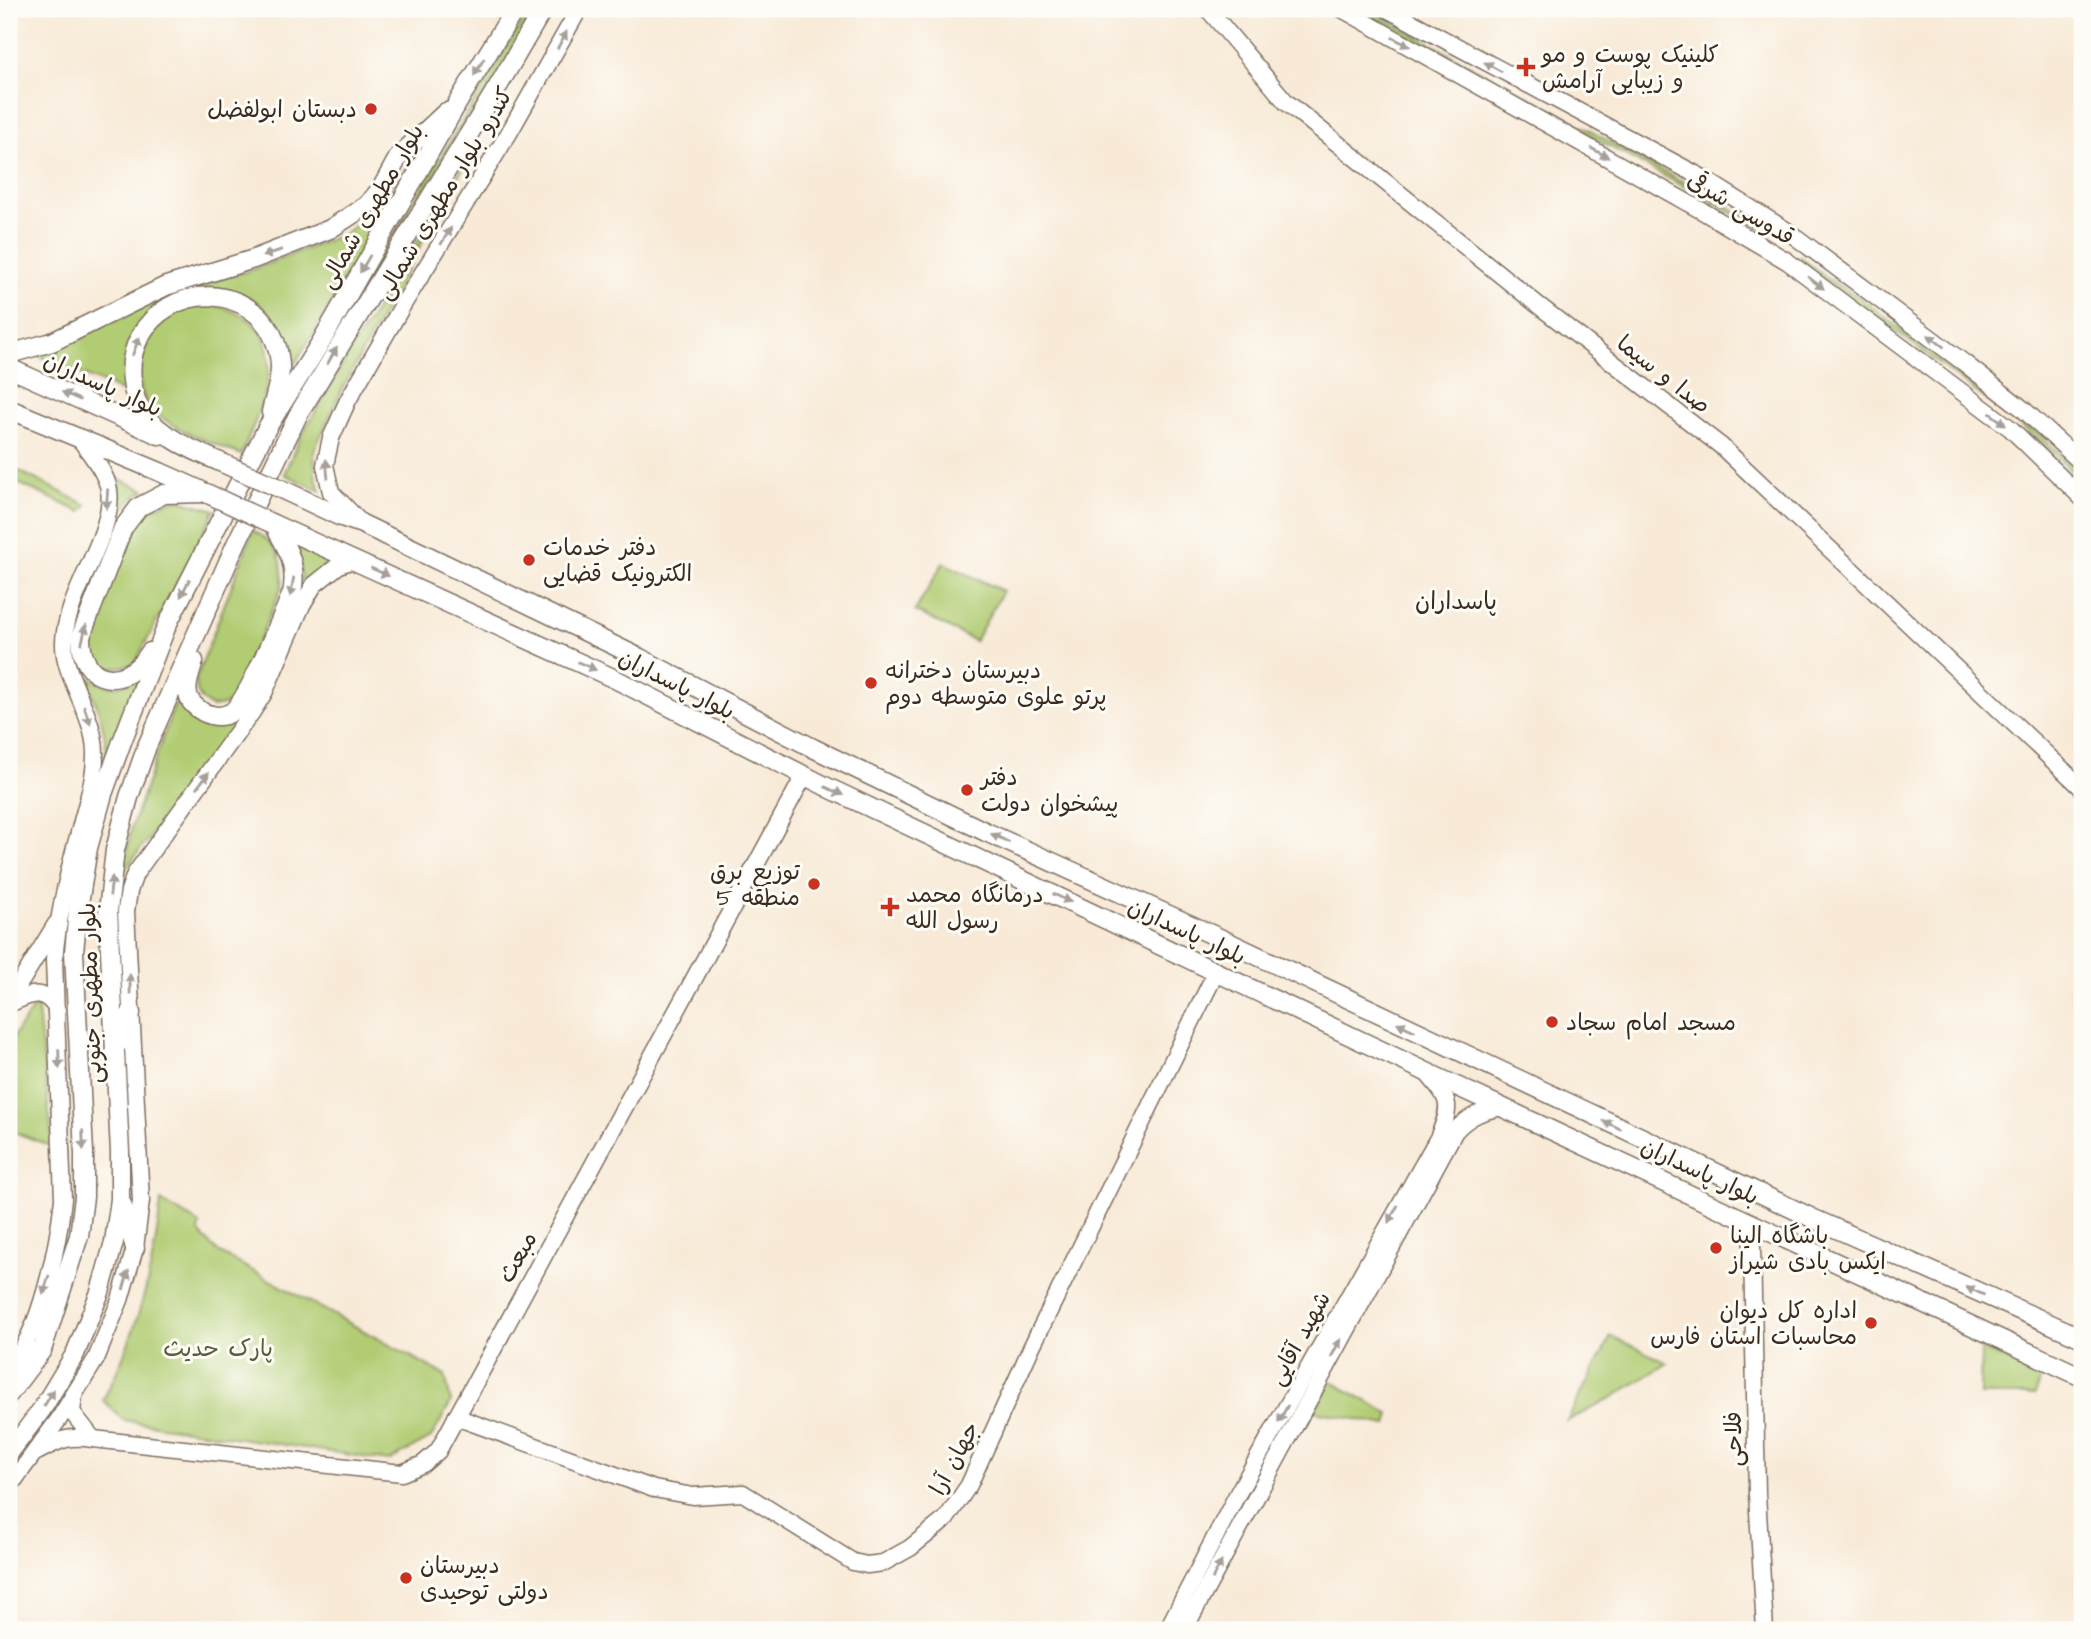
<svg xmlns="http://www.w3.org/2000/svg" width="2091" height="1639" font-family="'Architects Daughter','Playpen Sans Arabic',sans-serif">
<rect width="100%" height="100%" fill="#fdfcf7"/>
<filter id="ink" filterUnits="userSpaceOnUse"><feTurbulence type="fractalNoise" baseFrequency=".0143" numOctaves="2"/><feDisplacementMap in="SourceGraphic" scale="14" xChannelSelector="R" yChannelSelector="G"/><feConvolveMatrix kernelMatrix="1 2 1 2 8 2 1 2 1" color-interpolation-filters="sRGB"/></filter>
<filter id="wash" filterUnits="userSpaceOnUse"><feTurbulence type="fractalNoise" baseFrequency=".00686" numOctaves="4" result="noise"/><feDisplacementMap in="SourceGraphic" scale="28" xChannelSelector="R" yChannelSelector="G"/><feGaussianBlur stdDeviation="1.57" result="paint"/><feColorMatrix in="noise" values="0 0 0 0 0 0 0 0 0 0 0 0 0 0 0 0 0 1.4 0 .05"/><feComposite in="paint" operator="in"/></filter>
<g filter="url(#wash)">
<rect width="100%" height="100%" fill="#f8ead7"/>
<!-- green -->
<g fill="#b1cc72" stroke="#767b48" stroke-width="2">
<path d="M530 9H537L350 314 347 312Z"/>
<path d="M1359 9H1368L1773 231 1772 234 1460 66Z"/>
<path d="M427 141 286 379C284 361 285 342 277 326 253 279 192 282 154 308L131 395 36 355 174 291 252 270 344 234 377 208Z"/>
<path d="M463 167 338 397 314 451 315 474 320 491 284 474 299 440 345 360Z"/>
<path d="M1800 257 1828 279 1856 295 2038 432 2082 475V482L2041 441 1896 331 1797 262Z"/>
<path d="M213 305C301 324 265 399 241 455 213 443 181 433 157 414 124 387 142 330 176 312 187 306 201 306 213 305Z"/>
<path d="M9 466 87 505 81 512 9 479Z"/>
<path d="M114 477 145 490 133 498 122 510 89 585 116 510Z"/>
<path d="M176 499 215 510 135 663C112 671 95 672 90 643L130 532C142 512 154 506 176 499Z"/>
<path d="M253 530C278 545 284 558 282 587L235 696 228 704 212 707C199 700 196 693 196 679Z"/>
<path d="M297 547 331 560 314 575 301 594H299L302 580Z"/>
<path d="M943 563 1003 591 975 641 915 611Z"/>
<path d="M85 675C106 688 119 692 140 676L107 763C107 731 97 704 85 675Z"/>
<path d="M178 695C190 729 211 734 242 718L122 873 132 826Z"/>
<path d="M37 1002 53 1147 9 1130V1043Z"/>
<path d="M161 1201 200 1224 199 1233 218 1252 445 1375 451 1402 431 1438 389 1461 123 1420 103 1400C136 1337 154 1272 161 1201Z"/>
<path d="M1611 1336 1668 1363 1605 1402 1567 1421Z"/>
<path d="M1981 1349 2042 1374 2035 1395H1980Z"/>
<path d="M1332 1382 1390 1414 1387 1425 1314 1411Z"/>
</g>
</g>
<g filter="url(#ink)">
<g fill="none" stroke-linecap="round" stroke-linejoin="round">
<defs>
<g id="secondary">
<path d="M1208 9 1286 102 1538 305 1721 446 2082 788"/>
<path d="M1342 9 1704 212 1787 261 2010 428 2082 498"/>
<path d="M1387 9 1701 177 1789 232 1963 362 2023 409 2082 463"/>
<path d="M362 524 331 492 325 465 331 438 348 400 404 303 509 133 579 9"/>
<path d="M9 1001 56 924"/>
<path d="M9 1004C30 995 43 986 57 1010"/>
<path d="M1744 1219 1750 1231 1752 1247 1757 1494 1765 1630"/>
<path d="M9 1367C41 1334 58 1245 63 1199L54 960C58 915 68 872 80 829 86 805 95 780 95 755 96 716 63 677 64 643 64 597 116 532 109 490 106 472 90 454 80 439"/>
<path d="M456 1417 654 1489 693 1496 743 1493 853 1562 867 1565 883 1563 910 1548 946 1519 969 1485 1032 1346 1216 972"/>
<path d="M93 1439 402 1473 423 1464 438 1451 804 776"/>
<path d="M37 1452C59 1440 68 1435 93 1439L72 1412 74 1396"/>
<path d="M9 1487 59 1419 96 1359 120 1300 135 1248 141 1201 126 911 129 891 135 874 252 712 264 693 302 605 314 585 339 565 353 560"/>
<path d="M1167 1630 1238 1493 1438 1138C1453 1103 1450 1100 1426 1072"/>
<path d="M1184 1630 1455 1131C1470 1115 1482 1111 1503 1107"/>
</g>
<g id="primary">
<path d="M9 354 52 342 166 286 254 259 330 229 367 205 381 189 399 156 446 112"/>
<path d="M9 368 159 435"/>
<path d="M9 409 160 472 200 490"/>
<path d="M220 462C193 450 163 438 144 414 136 404 133 393 132 380 124 315 199 273 251 310 269 322 279 344 280 365 281 380 274 397 271 412"/>
<path d="M279 488 339 516 362 524 640 658 813 748 986 832 1224 940 1812 1218 2082 1338"/>
<path d="M273 524 615 679 829 788 1439 1078 2082 1377"/>
<path d="M150 652C125 692 80 685 81 636L123 528 139 507 164 494 206 493"/>
<path d="M194 661C190 676 181 694 195 706 204 715 219 719 230 713 246 705 283 614 292 593 298 565 287 547 273 524"/>
<path d="M117 1045 131 1013"/>
<path d="M122 1204 135 1248"/>
<path d="M15 1361 42 1350"/>
<path d="M9 1394 42 1350 79 1236 84 1197V1153L74 952 78 910 88 848 103 794 123 739 167 625 268 426 321 342 461 97 515 9"/>
<path d="M9 1453 42 1409 75 1354 100 1292 114 1242 120 1199V1152L108 911 115 850 129 797 147 746 236 544 298 415 500 83 543 9"/>
</g>
</defs>
<!-- secondary casing -->
<use href="#secondary" stroke="#7d6d5f" stroke-width="19"/>
<!-- primary casing -->
<use href="#primary" stroke="#7d6d5f" stroke-width="21"/>
<!-- secondary -->
<use href="#secondary" stroke="#fff" stroke-width="16"/>
<!-- primary -->
<use href="#primary" stroke="#fff" stroke-width="18"/>
<defs>
<g id="primary-bridge">
<path d="M220 462 279 488"/>
<path d="M206 493 273 524"/>
</g>
</defs>
<!-- primary-bridge casing -->
<use href="#primary-bridge" stroke="#7d6d5f" stroke-width="21" stroke-linecap="butt"/>
<!-- primary-bridge -->
<use href="#primary-bridge" stroke="#fff" stroke-width="18"/>
</g>
<!-- one-way arrows -->
<defs><path id="oneway-solid" d="M-6-.8H1V-3.2L6.5 0L1 3.2V.8H-6Z" transform="scale(1.75)"/></defs>
<g fill="#a79f9a">
<use href="#oneway-solid" transform="translate(562 40) rotate(-62)"/>
<use href="#oneway-solid" transform="translate(1401 42) rotate(27)"/>
<use href="#oneway-solid" transform="translate(479 67) rotate(121)"/>
<use href="#oneway-solid" transform="translate(1493 67) rotate(-152)"/>
<use href="#oneway-solid" transform="translate(1600 153) rotate(29)"/>
<use href="#oneway-solid" transform="translate(446 236) rotate(-58)"/>
<use href="#oneway-solid" transform="translate(272 253) rotate(161)"/>
<use href="#oneway-solid" transform="translate(365 264) rotate(120)"/>
<use href="#oneway-solid" transform="translate(1816 283) rotate(37)"/>
<use href="#oneway-solid" transform="translate(1936 341) rotate(-143)"/>
<use href="#oneway-solid" transform="translate(136 346) rotate(-69)"/>
<use href="#oneway-solid" transform="translate(332 356) rotate(-60)"/>
<use href="#oneway-solid" transform="translate(71 396) rotate(-156)"/>
<use href="#oneway-solid" transform="translate(1998 419) rotate(36)"/>
<use href="#oneway-solid" transform="translate(327 469) rotate(-95)"/>
<use href="#oneway-solid" transform="translate(107 499) rotate(94)"/>
<use href="#oneway-solid" transform="translate(380 572) rotate(24)"/>
<use href="#oneway-solid" transform="translate(292 587) rotate(100)"/>
<use href="#oneway-solid" transform="translate(185 588) rotate(117)"/>
<use href="#oneway-solid" transform="translate(84 634) rotate(-77)"/>
<use href="#oneway-solid" transform="translate(587 666) rotate(24)"/>
<use href="#oneway-solid" transform="translate(87 715) rotate(71)"/>
<use href="#oneway-solid" transform="translate(203 780) rotate(-53)"/>
<use href="#oneway-solid" transform="translate(834 791) rotate(25)"/>
<use href="#oneway-solid" transform="translate(1000 838) rotate(-155)"/>
<use href="#oneway-solid" transform="translate(111 886) rotate(-83)"/>
<use href="#oneway-solid" transform="translate(1062 898) rotate(25)"/>
<use href="#oneway-solid" transform="translate(130 984) rotate(-91)"/>
<use href="#oneway-solid" transform="translate(1406 1027) rotate(-154)"/>
<use href="#oneway-solid" transform="translate(59 1059) rotate(88)"/>
<use href="#oneway-solid" transform="translate(1612 1125) rotate(-155)"/>
<use href="#oneway-solid" transform="translate(83 1140) rotate(88)"/>
<use href="#oneway-solid" transform="translate(1393 1214) rotate(119)"/>
<use href="#oneway-solid" transform="translate(126 1280) rotate(-74)"/>
<use href="#oneway-solid" transform="translate(46 1285) rotate(107)"/>
<use href="#oneway-solid" transform="translate(1975 1291) rotate(-156)"/>
<use href="#oneway-solid" transform="translate(1336 1348) rotate(-62)"/>
<use href="#oneway-solid" transform="translate(49 1398) rotate(-59)"/>
<use href="#oneway-solid" transform="translate(1283 1414) rotate(119)"/>
<use href="#oneway-solid" transform="translate(1217 1570) rotate(-62)"/>
</g>
</g>
<!-- markers -->
<g fill="#c8321e" stroke="#fdfcf7" stroke-width="2.5">
<path d="M1522.5 56.5h7v7h7v7h-7v7h-7v-7h-7v-7h7z"/>
<circle cx="371" cy="109" r="7"/>
<circle cx="529" cy="560" r="7"/>
<circle cx="871" cy="683" r="7"/>
<circle cx="967" cy="790" r="7"/>
<circle cx="814" cy="884" r="7"/>
<path d="M886.5 896.5h7v7h7v7h-7v7h-7v-7h-7v-7h7z"/>
<circle cx="1552" cy="1022" r="7"/>
<circle cx="1716" cy="1248" r="7"/>
<circle cx="1871" cy="1323" r="7"/>
<circle cx="406" cy="1578" r="7"/>
</g>
<g text-anchor="middle" stroke-width="6" stroke-linejoin="round" paint-order="stroke">
<!-- poi labels -->
<g font-size="23" fill="#3b2a1e" stroke="#fdfcf7" text-anchor="start">
<text x="1542" y="62">کلینیک پوست و مو<tspan x="1542" dy="26">و زیبایی آرامش</tspan></text>
<text x="357" y="117" text-anchor="end">دبستان ابولفضل</text>
<text x="543" y="555">دفتر خدمات<tspan x="543" dy="26">الکترونیک قضایی</tspan></text>
<text x="885" y="678">دبیرستان دخترانه<tspan x="885" dy="26">پرتو علوی متوسطه دوم</tspan></text>
<text x="981" y="785">دفتر<tspan x="981" dy="26">پیشخوان دولت</tspan></text>
<text x="800" y="879" text-anchor="end">توزیع برق<tspan x="800" dy="26">منطقه 5</tspan></text>
<text x="906" y="902">درمانگاه محمد<tspan x="906" dy="26">رسول الله</tspan></text>
<text x="1566" y="1030">مسجد امام سجاد</text>
<text x="1730" y="1243">باشگاه الینا<tspan x="1730" dy="26">ایکس بادی شیراز</tspan></text>
<text x="1857" y="1318" text-anchor="end">اداره کل دیوان<tspan x="1857" dy="26">محاسبات استان فارس</tspan></text>
<text x="420" y="1573">دبیرستان<tspan x="420" dy="26">دولتی توحیدی</tspan></text>
</g>
<!-- street labels -->
<g font-size="23" fill="#3b2a1e" stroke="#fdfcf7">
<text transform="translate(444 193) rotate(-59)" y="8">کندرو بلوار مطهری شمالی</text>
<text transform="translate(371 206) rotate(-60)" y="8">بلوار مطهری شمالی</text>
<text transform="translate(1741 208) rotate(31)" y="8">قدوسی شرقی</text>
<text transform="translate(1664 374) rotate(38)" y="8">صدا و سیما</text>
<text transform="translate(103 384) rotate(24)" y="8">بلوار پاسداران</text>
<text transform="translate(677 684) rotate(27)" y="8">بلوار پاسداران</text>
<text transform="translate(1187 931) rotate(25)" y="8">بلوار پاسداران</text>
<text transform="translate(90 993) rotate(-92)" y="8">بلوار مطهری جنوبی</text>
<text transform="translate(1700 1171) rotate(25)" y="8">بلوار پاسداران</text>
<text transform="translate(517 1257) rotate(-61)" y="8">مبعث</text>
<text transform="translate(1299 1338) rotate(-61)" y="8">شهید آقایی</text>
<text transform="translate(1733 1439) rotate(-91)" y="8">فلاحی</text>
<text transform="translate(954 1458) rotate(-62)" y="8">جهان آرا</text>
</g>
<!-- park labels -->
<g font-size="23" fill="#5e5b37" stroke="#fdfcf7">
<text x="218" y="1356">پارک حدیث</text>
</g>
<!-- neighbourhood labels -->
<g font-size="24" fill="#3b2a1e" stroke="#fdfcf7">
<text x="1456" y="609">پاسداران</text>
</g>
</g>
<!-- margin -->
<rect width="2091" height="1639" fill="none" stroke="#fdfcf7" stroke-width="35"/>
</svg>
